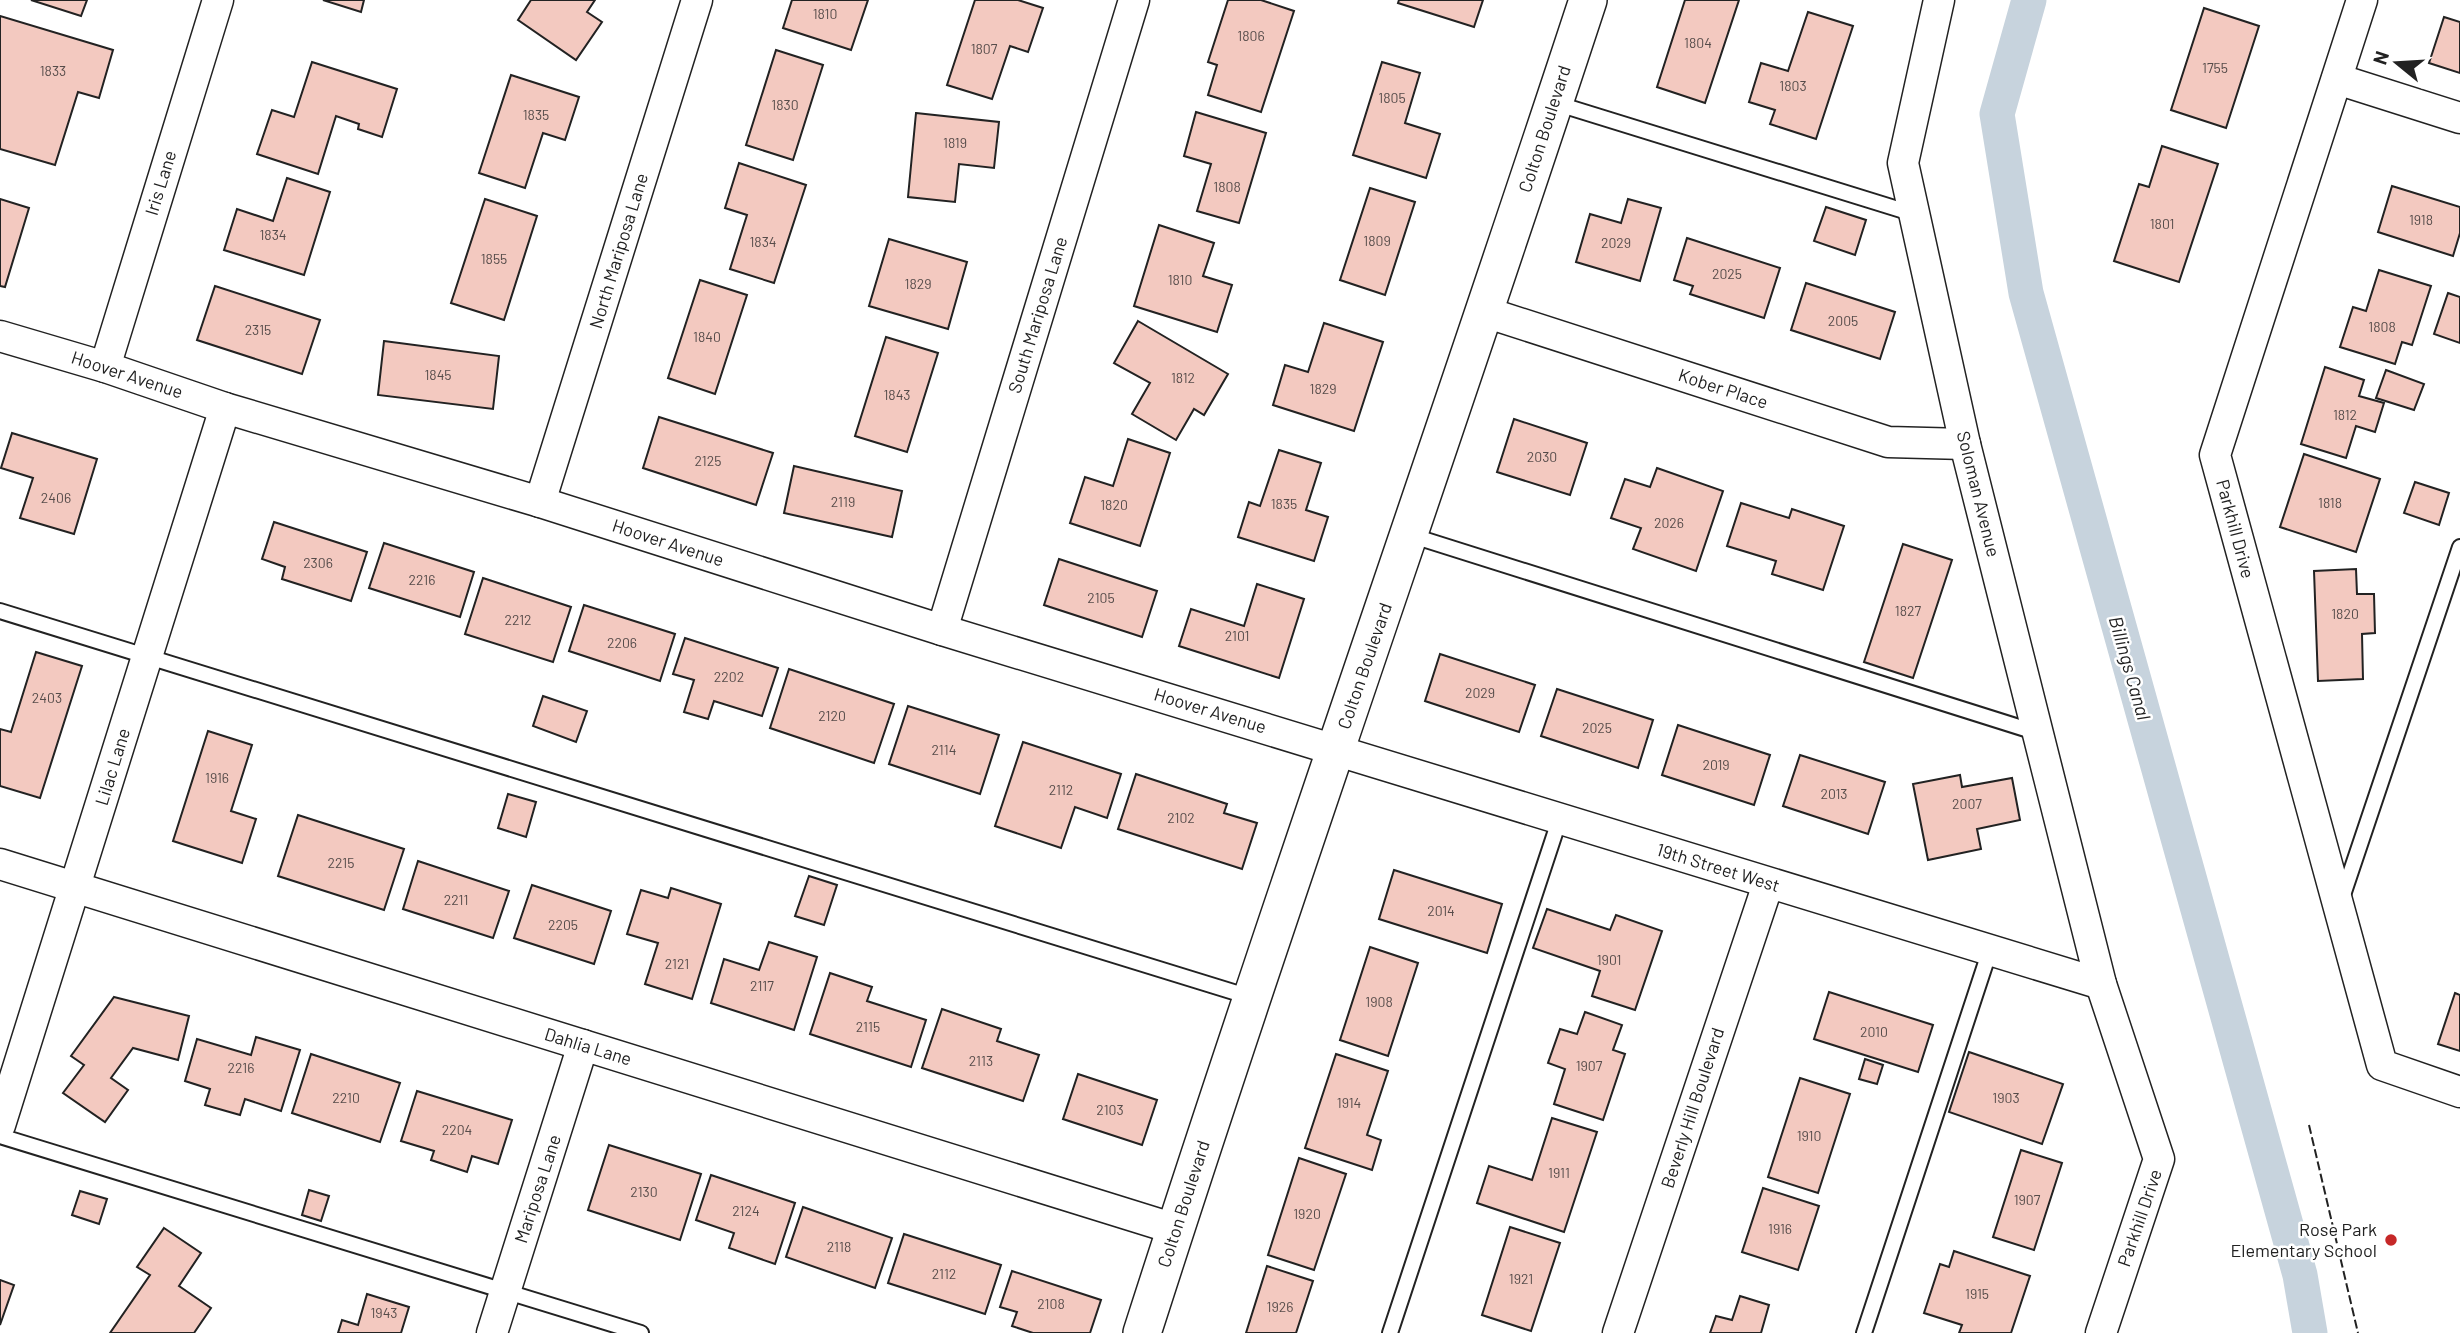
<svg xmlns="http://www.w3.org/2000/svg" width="2460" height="1333" font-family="Barlow,sans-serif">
<rect width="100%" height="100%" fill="#fff"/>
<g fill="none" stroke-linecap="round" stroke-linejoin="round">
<!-- canal -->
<path stroke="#c7d3dd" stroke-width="35" d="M2029 0 1997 114 2026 293 2300 1275 2310 1333"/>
</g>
<!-- building -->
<g fill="#f3c9c0" stroke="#222" stroke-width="2">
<path d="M31 0H87L81 16Z"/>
<path d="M323 0H364L361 12Z"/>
<path d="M531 0H595L587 12 602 22 576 60 518 20Z"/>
<path d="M792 0H868L851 50 783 28Z"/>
<path d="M975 0H1018L1043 8 1028 52 1010 46 992 99 947 85Z"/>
<path d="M1228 0H1261L1294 11 1261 112 1208 95 1217 65 1208 62Z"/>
<path d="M1399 0H1483L1474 27 1398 3Z"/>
<path d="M1685 0H1739L1705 103 1657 87Z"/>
<path d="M2204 8 2259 26 2226 128 2171 110Z"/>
<path d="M1808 12 1853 26 1816 139 1770 124 1775 110 1749 102 1761 63 1788 71Z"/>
<path d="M0 16 113 50 99 98 78 92 55 165 0 149Z"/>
<path d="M2444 17 2460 22V73L2429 63Z"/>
<path d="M776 50 823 65 793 160 746 145Z"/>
<path d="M312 62 397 89 382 137 358 129 359 124 336 116 318 174 257 154 272 110 294 117Z"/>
<path d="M1382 62 1420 73 1405 123 1440 134 1426 178 1353 155Z"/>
<path d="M511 75 579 97 565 140 543 133 525 188 479 173Z"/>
<path d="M1196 112 1266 133 1239 223 1197 211 1211 164 1184 156Z"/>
<path d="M916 113 999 122 994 168 959 164 955 202 908 197Z"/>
<path d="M2162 146 2218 164 2179 282 2114 261 2139 184 2149 187Z"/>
<path d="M739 163 806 185 774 283 730 269 747 215 725 208Z"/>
<path d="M287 178 330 192 304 275 224 250 237 209 273 221Z"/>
<path d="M2392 186 2460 207V233L2453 256 2378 232Z"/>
<path d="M1370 188 1415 202 1385 295 1340 280Z"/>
<path d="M0 199 29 208 5 287 0 286Z"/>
<path d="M485 199 537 216 504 320 451 303Z"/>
<path d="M1628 199 1661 208 1640 281 1576 262 1590 214 1621 223Z"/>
<path d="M1826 207 1866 220 1855 255 1814 241Z"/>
<path d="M1159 225 1214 243 1203 276 1232 285 1217 332 1134 306Z"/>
<path d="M1687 238 1780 268 1764 318 1690 294 1693 286 1674 280Z"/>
<path d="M889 239 967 262 948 329 869 306Z"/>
<path d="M2379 270 2431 286 2412 345 2402 342 2395 364 2340 347 2353 307 2366 311Z"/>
<path d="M700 280 747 295 715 394 668 378Z"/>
<path d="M1806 283 1895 312 1880 359 1791 330Z"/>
<path d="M215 286 320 320 302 374 197 340Z"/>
<path d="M2448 293 2460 297V343L2434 334Z"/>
<path d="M1138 321 1228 374 1204 415 1194 409 1176 440 1132 414 1150 383 1114 363Z"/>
<path d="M1324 323 1383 342 1354 431 1273 405 1285 365 1308 372Z"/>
<path d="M886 337 938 353 907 452 855 436Z"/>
<path d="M384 341 499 356 493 409 378 395Z"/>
<path d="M2325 367 2364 380 2359 396 2384 403 2375 432 2356 426 2346 458 2301 444Z"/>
<path d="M2386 370 2424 384 2414 410 2376 398Z"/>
<path d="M659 417 773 453 756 505 643 468Z"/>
<path d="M1514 419 1587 443 1570 495 1497 472Z"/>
<path d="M12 433 97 459 74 534 20 518 33 478 1 468Z"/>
<path d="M1128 439 1170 453 1140 546 1070 523 1085 477 1113 486Z"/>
<path d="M1279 450 1321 463 1306 510 1328 517 1314 561 1238 537 1249 502 1260 506Z"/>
<path d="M2304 454 2380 479 2356 552 2280 527Z"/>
<path d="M794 466 902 491 892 537 784 513Z"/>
<path d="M1657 468 1723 491 1696 571 1633 549 1641 528 1611 518 1625 479 1650 487Z"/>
<path d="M2415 482 2449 493 2439 525 2404 513Z"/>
<path d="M1741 503 1789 518 1792 509 1844 526 1823 590 1772 574 1776 561 1727 546Z"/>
<path d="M274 522 367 552 351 601 282 579 285 567 262 559Z"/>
<path d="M384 543 474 572 460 617 369 588Z"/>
<path d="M1903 544 1952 560 1913 678 1864 662Z"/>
<path d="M1059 559 1157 591 1142 637 1044 605Z"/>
<path d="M2356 569 2357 594H2374L2375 633 2362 634 2363 679 2318 681 2314 571Z"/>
<path d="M483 578 571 607 553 662 465 634Z"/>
<path d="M1257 584 1304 599 1279 678 1179 646 1191 609 1244 626Z"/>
<path d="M584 605 675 634 660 681 569 651Z"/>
<path d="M685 638 778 668 762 716 714 701 708 719 684 712 694 680 673 674Z"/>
<path d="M36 652 82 666 40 798 0 786V729L11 732Z"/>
<path d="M1440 654 1535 685 1519 732 1425 701Z"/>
<path d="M789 669 894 704 874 763 770 728Z"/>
<path d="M1557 689 1653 720 1638 768 1541 736Z"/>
<path d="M543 696 587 711 576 742 533 726Z"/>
<path d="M908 706 999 735 980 794 889 764Z"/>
<path d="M1678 725 1770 755 1754 805 1662 775Z"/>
<path d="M208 731 252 745 231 811 256 819 242 863 173 841Z"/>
<path d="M1023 742 1121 774 1107 818 1075 807 1061 848 995 826Z"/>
<path d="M1800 755 1885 782 1868 834 1783 806Z"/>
<path d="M1136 774 1227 804 1224 813 1257 823 1242 869 1118 829Z"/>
<path d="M1960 775 1962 787 2012 778 2020 820 1977 829 1981 849 1928 860 1913 784Z"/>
<path d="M508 794 536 802 526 837 498 828Z"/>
<path d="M298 815 404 849 384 910 278 876Z"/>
<path d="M418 861 509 891 493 938 403 909Z"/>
<path d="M1394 870 1502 904 1487 953 1379 919Z"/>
<path d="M809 876 837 885 824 925 795 916Z"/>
<path d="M532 885 611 911 594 964 514 938Z"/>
<path d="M671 888 721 904 692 999 645 984 658 943 627 934 641 890 668 898Z"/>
<path d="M1547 909 1610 930 1616 915 1662 931 1635 1010 1592 996 1600 971 1533 948Z"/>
<path d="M769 942 817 957 794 1030 711 1003 724 959 759 970Z"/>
<path d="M1370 947 1418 963 1388 1056 1340 1040Z"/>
<path d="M830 973 872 987 867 1001 926 1020 911 1067 810 1034Z"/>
<path d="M1829 992 1933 1025 1918 1072 1814 1039Z"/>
<path d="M2455 993 2460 995V1051L2438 1044Z"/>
<path d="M114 997 189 1016 178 1060 133 1048 111 1078 128 1090 105 1122 63 1093 84 1065 71 1056Z"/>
<path d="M942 1009 1001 1029 997 1041 1039 1055 1023 1101 922 1068Z"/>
<path d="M1585 1012 1622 1025 1613 1050 1625 1054 1603 1120 1554 1104 1565 1069 1548 1063 1560 1029 1577 1034Z"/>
<path d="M256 1037 300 1050 281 1111 245 1099 240 1115 205 1105 210 1089 185 1081 197 1039 251 1055Z"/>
<path d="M1969 1052 2063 1084 2042 1144 1949 1112Z"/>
<path d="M311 1054 400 1083 380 1142 292 1113Z"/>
<path d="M1336 1054 1388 1071 1367 1135 1381 1140 1372 1170 1305 1148Z"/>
<path d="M1865 1059 1883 1065 1877 1084 1859 1079Z"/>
<path d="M1078 1074 1157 1100 1142 1145 1063 1119Z"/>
<path d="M1800 1078 1850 1094 1818 1193 1768 1177Z"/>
<path d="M417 1091 512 1120 498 1164 472 1156 467 1172 431 1160 434 1151 401 1141Z"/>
<path d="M1552 1118 1597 1132 1564 1232 1477 1203 1489 1166 1532 1180Z"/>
<path d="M609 1145 701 1174 680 1240 588 1210Z"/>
<path d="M2021 1150 2062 1163 2034 1250 1993 1237Z"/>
<path d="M1299 1158 1346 1174 1314 1270 1268 1255Z"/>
<path d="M711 1175 795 1203 775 1264 729 1248 734 1233 696 1220Z"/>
<path d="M1763 1188 1819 1206 1798 1270 1742 1252Z"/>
<path d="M309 1190 329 1196 321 1221 302 1215Z"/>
<path d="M80 1191 107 1199 99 1224 72 1215Z"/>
<path d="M803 1207 892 1238 875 1288 786 1257Z"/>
<path d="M1510 1227 1560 1243 1531 1331 1482 1315Z"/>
<path d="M164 1228 201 1253 179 1286 211 1308 194 1333H110L150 1275 137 1267Z"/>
<path d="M904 1234 1001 1265 985 1314 888 1283Z"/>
<path d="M1954 1251 2030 1276 2011 1333H1959L1962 1325 1924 1313 1940 1264 1949 1267Z"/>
<path d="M1267 1266 1313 1281 1296 1333H1246Z"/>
<path d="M1012 1271 1101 1300 1090 1333H1033L1012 1326 1017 1312 1000 1307Z"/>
<path d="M0 1280 14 1285 0 1325Z"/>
<path d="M367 1294 409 1307 401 1333H338L342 1320 358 1325Z"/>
<path d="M1740 1296 1769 1305 1761 1333H1710L1716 1316 1732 1320Z"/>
</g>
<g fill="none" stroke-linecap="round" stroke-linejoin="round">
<defs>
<g id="service">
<path d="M1555 103 1914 214"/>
<path d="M1410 535 2038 733"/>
<path d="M0 611 1253 998"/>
<path d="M2342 898 2460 547"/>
<path d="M0 1136 641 1333"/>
<path d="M1390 1333 1560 818"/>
<path d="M1864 1333 1990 950"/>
</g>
<g id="minor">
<path d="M1939 0 1903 163 1965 444 2101 984 2159 1159 2101 1333"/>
<path d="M2362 0 2215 455 2382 1065 2460 1092"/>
<path d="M2337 79 2460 118"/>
<path d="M1485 312 1888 442 1965 444"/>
<path d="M0 336 105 367 225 408 540 502 942 630 2101 984"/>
<path d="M105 367 218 0"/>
<path d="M540 502 697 0"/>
<path d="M942 630 1134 0"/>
<path d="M0 864 1175 1229"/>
<path d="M0 1125 225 408"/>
<path d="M492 1333 583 1045"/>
<path d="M1618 1333 1768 884"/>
</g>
<path id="tertiary" d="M1142 1333C1285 887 1442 445 1588 0"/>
</defs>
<!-- service casing -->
<use href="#service" stroke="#222" stroke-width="18"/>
<!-- minor casing -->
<use href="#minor" stroke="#222" stroke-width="33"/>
<!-- tertiary casing -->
<use href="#tertiary" stroke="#222" stroke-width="40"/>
<!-- service -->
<use href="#service" stroke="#fff" stroke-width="14"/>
<!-- minor -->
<use href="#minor" stroke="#fff" stroke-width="30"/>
<!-- tertiary -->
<use href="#tertiary" stroke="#fff" stroke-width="37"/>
<!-- fence -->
<path stroke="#222" stroke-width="2" stroke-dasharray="9 3.5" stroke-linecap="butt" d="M2309 1125 2358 1333"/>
</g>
<!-- markers -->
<circle fill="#c62828" stroke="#fff" stroke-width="2.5" cx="2391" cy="1240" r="7"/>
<g text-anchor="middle" stroke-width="5" stroke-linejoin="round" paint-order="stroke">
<!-- number labels -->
<g font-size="14" fill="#564c4a">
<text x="825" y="19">1810</text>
<text x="1251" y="41">1806</text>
<text x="1698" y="48">1804</text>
<text x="984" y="54">1807</text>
<text x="2215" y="73">1755</text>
<text x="53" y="76">1833</text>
<text x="1793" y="91">1803</text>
<text x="1392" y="103">1805</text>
<text x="785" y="110">1830</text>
<text x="536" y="120">1835</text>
<text x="955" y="148">1819</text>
<text x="1227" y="192">1808</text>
<text x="2421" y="225">1918</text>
<text x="2162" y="229">1801</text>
<text x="273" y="240">1834</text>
<text x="1377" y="246">1809</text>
<text x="763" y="247">1834</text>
<text x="1616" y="248">2029</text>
<text x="494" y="264">1855</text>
<text x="1727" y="279">2025</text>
<text x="1180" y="285">1810</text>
<text x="918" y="289">1829</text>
<text x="1843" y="326">2005</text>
<text x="2382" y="332">1808</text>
<text x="258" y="335">2315</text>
<text x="707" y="342">1840</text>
<text x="438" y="380">1845</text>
<text x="1183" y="383">1812</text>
<text x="1323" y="394">1829</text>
<text x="897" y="400">1843</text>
<text x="2345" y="420">1812</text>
<text x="1542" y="462">2030</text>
<text x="708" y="466">2125</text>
<text x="56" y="503">2406</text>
<text x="843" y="507">2119</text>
<text x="2330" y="508">1818</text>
<text x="1284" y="509">1835</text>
<text x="1114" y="510">1820</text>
<text x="1669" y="528">2026</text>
<text x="318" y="568">2306</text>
<text x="422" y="585">2216</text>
<text x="1101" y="603">2105</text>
<text x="1908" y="616">1827</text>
<text x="2345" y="619">1820</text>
<text x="518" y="625">2212</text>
<text x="1237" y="641">2101</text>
<text x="622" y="648">2206</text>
<text x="729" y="682">2202</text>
<text x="1480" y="698">2029</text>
<text x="47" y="703">2403</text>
<text x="832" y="721">2120</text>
<text x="1597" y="733">2025</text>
<text x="944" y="755">2114</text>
<text x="1716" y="770">2019</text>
<text x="217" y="783">1916</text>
<text x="1061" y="795">2112</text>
<text x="1834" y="799">2013</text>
<text x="1967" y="809">2007</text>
<text x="1181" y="823">2102</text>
<text x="341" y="868">2215</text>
<text x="456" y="905">2211</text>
<text x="1441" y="916">2014</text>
<text x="563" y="930">2205</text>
<text x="1609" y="965">1901</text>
<text x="677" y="969">2121</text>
<text x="762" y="991">2117</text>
<text x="1379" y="1007">1908</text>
<text x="868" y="1032">2115</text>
<text x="1874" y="1037">2010</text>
<text x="981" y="1066">2113</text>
<text x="1589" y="1071">1907</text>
<text x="241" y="1073">2216</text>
<text x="346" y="1103">2210</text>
<text x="2006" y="1103">1903</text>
<text x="1349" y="1108">1914</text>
<text x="1110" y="1115">2103</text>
<text x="457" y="1135">2204</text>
<text x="1809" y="1141">1910</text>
<text x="1559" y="1178">1911</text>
<text x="644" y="1197">2130</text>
<text x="2027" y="1205">1907</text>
<text x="746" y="1216">2124</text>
<text x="1307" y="1219">1920</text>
<text x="1780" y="1234">1916</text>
<text x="839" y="1252">2118</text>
<text x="944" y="1279">2112</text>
<text x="1521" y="1284">1921</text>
<text x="1977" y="1299">1915</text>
<text x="1051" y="1309">2108</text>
<text x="1280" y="1312">1926</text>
<text x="384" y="1318">1943</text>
</g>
<!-- street labels -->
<g font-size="18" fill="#222" stroke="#fff">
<text transform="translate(1545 129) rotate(-72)" y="6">Colton Boulevard</text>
<text transform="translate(161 183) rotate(-73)" y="6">Iris Lane</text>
<text transform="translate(619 251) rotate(-73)" y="6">North Mariposa Lane</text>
<text transform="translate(1038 315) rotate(-73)" y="6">South Mariposa Lane</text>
<text transform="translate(127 375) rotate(18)" y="6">Hoover Avenue</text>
<text transform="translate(1723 389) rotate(18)" y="6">Kober Place</text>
<text transform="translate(1978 494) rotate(76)" y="6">Soloman Avenue</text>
<text transform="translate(2235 529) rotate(75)" y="6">Parkhill Drive</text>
<text transform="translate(668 543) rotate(18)" y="6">Hoover Avenue</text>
<text transform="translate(1365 666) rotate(-71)" y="6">Colton Boulevard</text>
<text transform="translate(1210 711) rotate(17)" y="6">Hoover Avenue</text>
<text transform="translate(113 767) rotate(-73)" y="6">Lilac Lane</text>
<text transform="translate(1718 868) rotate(17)" y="6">19th Street West</text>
<text transform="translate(588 1047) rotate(17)" y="6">Dahlia Lane</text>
<text transform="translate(1693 1108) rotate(-72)" y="6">Beverly Hill Boulevard</text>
<text transform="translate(538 1189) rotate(-72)" y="6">Mariposa Lane</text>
<text transform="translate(1184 1204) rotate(-72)" y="6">Colton Boulevard</text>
<text transform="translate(2140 1218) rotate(-71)" y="6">Parkhill Drive</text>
</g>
<!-- poi labels -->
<g font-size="18" fill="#222" stroke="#fff" text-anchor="end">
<text x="2377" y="1236">Rose Park<tspan x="2377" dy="21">Elementary School</tspan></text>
</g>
<!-- water labels -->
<g font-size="19" font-style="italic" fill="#222" stroke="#fff">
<text transform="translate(2130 668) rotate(74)" y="7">Billings Canal</text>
</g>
</g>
<!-- north arrow -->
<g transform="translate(2397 63) rotate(288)" stroke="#ffffff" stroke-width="5" paint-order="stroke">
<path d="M0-5L12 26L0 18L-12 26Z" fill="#222222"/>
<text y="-10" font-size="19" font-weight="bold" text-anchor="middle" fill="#222222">N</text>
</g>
</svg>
